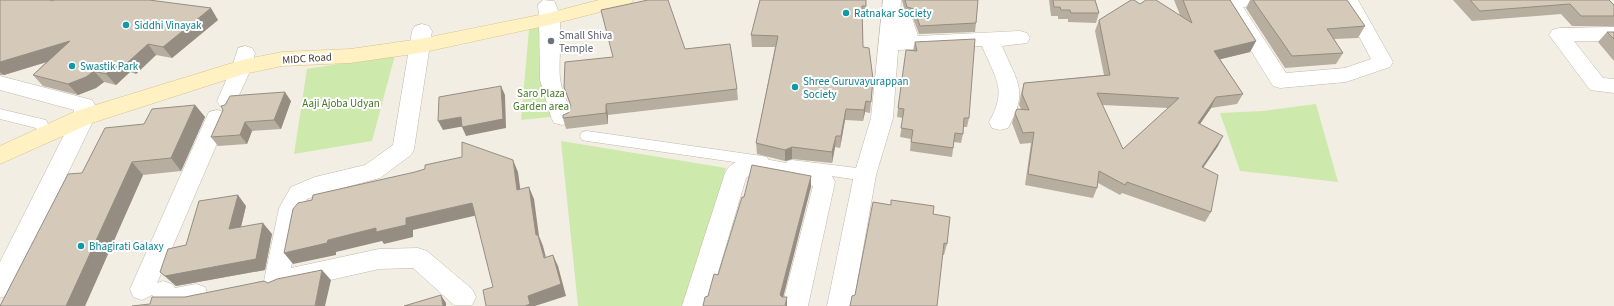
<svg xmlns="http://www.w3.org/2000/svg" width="1614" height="306" font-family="'Source Sans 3',sans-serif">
<rect width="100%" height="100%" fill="#f3eee4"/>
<!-- green -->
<g fill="#cde9ab">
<path d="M558 24 559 116 521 120 529 29Z"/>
<path d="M395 55 372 141 294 154 307 69Z"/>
<path d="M1316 104 1338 182 1240 171 1220 113 1263 111Z"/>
<path d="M561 141 726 168 686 306H578Z"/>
</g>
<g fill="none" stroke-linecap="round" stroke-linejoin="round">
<defs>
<g id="lane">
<path d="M0 109 46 120 54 135 52 139 47 140 42 139 36 128 0 119Z"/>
<path d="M587 131 762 156 767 157 769 161 767 165 762 166 587 141 582 140 580 136 582 132Z"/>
<path d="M792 160 865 169 870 171 872 175 870 179 865 181 792 170 787 169 785 165 787 161Z"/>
</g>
<g id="street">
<path d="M543 0 554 1C565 18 558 57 560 78 561 91 569 105 573 117L570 123 562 125 554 123 551 117 540 80 539 19 538 5Z"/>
<path d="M883 0H901L900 18 905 17 912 18 918 36 1020 31 1027 33 1030 38 1027 43 1002 46C1017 82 1029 90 1008 128L1000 130 992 128 989 122C1008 89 995 78 982 46L898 50 893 118 876 175 853 306H827L854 175 871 118Z"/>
<path d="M1222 0H1278L1276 4 1243 7 1286 73 1345 68 1371 59 1340 0H1358L1393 62 1390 67 1346 82 1280 88 1273 86 1221 2Z"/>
<path d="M422 24 429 26 432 31 414 149 411 155 380 178 320 194 307 199 303 208 291 268 379 249 418 248 427 251 472 289 476 297 472 305H454L413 268 379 269 295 288 287 285 285 288 276 292 267 288 264 281 279 208 291 187 315 177 365 165 393 145 412 31 415 26Z"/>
<path d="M1614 27V41H1574L1603 78 1614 79V93L1590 90 1549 35 1552 30 1559 28Z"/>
<path d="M245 46 252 48 255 53 252 67 234 106 227 109 220 106 217 101 232 67 238 48Z"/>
<path d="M0 76 92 100 95 105V117L9 295 0 298V262L73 117 74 110 0 90Z"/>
<path d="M217 110 225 112 228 118 157 283 163 281 172 284 175 288 196 284 205 287 208 295 205 303C189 306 160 306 152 295L142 300 133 297 130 289 206 118 209 112Z"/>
<path d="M748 156 819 169 832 176 835 182 808 306H782L813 186 751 174 746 178 708 306H682L725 173C730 164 738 160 748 156Z"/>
</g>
<path id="secondary" d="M599 0H633L631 4 549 25 420 53 350 63 282 66 244 74 92 123 0 164V146L76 111 242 60 282 52 350 49 420 39 549 13Z"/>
</defs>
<!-- lane casing -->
<use href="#lane" stroke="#c1b9a9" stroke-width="1"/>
<!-- street casing -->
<use href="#street" stroke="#c1b9a9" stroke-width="1"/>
<!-- secondary casing -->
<use href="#secondary" stroke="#d5c391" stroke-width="1"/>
<!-- lane -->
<use href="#lane" fill="#fff" fill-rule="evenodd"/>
<!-- street -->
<use href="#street" fill="#fff" fill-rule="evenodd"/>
<!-- secondary -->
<use href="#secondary" fill="#fff1c2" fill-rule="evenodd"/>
</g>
<!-- wall -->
<g fill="#b7ae9f" fill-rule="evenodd">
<path d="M0 0 218 20 172 58 156 55 136 74 130 72 116 85 104 82 96 88 78 95 43 86 33 75 46 62 4 75H0Z"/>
<path d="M760 0 866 6V17H862L863 47 873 79 870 113 865 112 863 121 845 120 840 148 835 147 832 163 792 159 785 161 757 154 756 143 775 47H752L751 35Z"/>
<path d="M902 0H978L976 23 975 32 919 34 913 18 906 16Z"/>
<path d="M1049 0H1095L1099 13 1096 23 1068 22V19H1058V16H1051Z"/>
<path d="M1174 0H1230L1256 41 1250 52 1220 59 1243 94 1237 104 1211 108 1200 124 1218 146 1203 167 1211 212 1205 222 1122 193 1120 195 1098 183 1097 188 1093 198 1025 185 1031 143 1020 144 1012 123 1015 113 1021 109 1019 105 1021 94 1024 83 1104 75 1095 31 1099 20 1140 4 1180 15ZM1102 105 1168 108 1123 149Z"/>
<path d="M1250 0H1347L1365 26 1358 38 1334 39 1343 53 1336 64 1285 68 1246 8Z"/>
<path d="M1453 0H1609L1614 5V26H1572L1561 14 1472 21Z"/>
<path d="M1607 32H1614V61L1598 42Z"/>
<path d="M915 42 969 118 967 127H963V134L961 143 954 142 952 157 910 151 911 139 900 137 903 118 897 117 898 108 913 50Z"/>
<path d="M685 49 737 89 738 100 608 115V124L566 129 563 118 568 113 571 107 564 87Z"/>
<path d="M291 101 281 129 252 131 247 144 218 146 211 137Z"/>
<path d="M195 105 205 117 181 171 143 175 85 306H0L82 173 144 124Z"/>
<path d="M246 206 241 227 272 234 265 270 176 286 160 272 186 245Z"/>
<path d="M933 214 947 244 944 255H943L855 295Z"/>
</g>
<!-- shaded-wall -->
<g fill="#958d82">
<path d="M211 8 218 20 172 58 163 47Z"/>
<path d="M70 41 80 52 4 75 0 72V62Z"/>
<path d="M1256 41 1250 52 1209 62 1214 51Z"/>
<path d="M148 44 156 55 136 74 127 63Z"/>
<path d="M121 61 130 72 116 85 106 74Z"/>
<path d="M94 71 104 82 96 88 78 95 68 84Z"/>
<path d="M501 86 505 95 506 128 466 136 462 127Z"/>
<path d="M285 92 291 101 281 129 274 120Z"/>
<path d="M1216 97 1211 108 1193 134 1198 123Z"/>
<path d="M866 101 865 112 863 121 864 110Z"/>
<path d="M606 104 608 115V124L606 113Z"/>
<path d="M195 105 205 117 181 171 171 158Z"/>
<path d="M846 109 845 120 840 148 841 136Z"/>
<path d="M461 117 465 126 443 130 438 121Z"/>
<path d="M245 122 252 131 247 144 240 135Z"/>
<path d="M836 136 835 147 832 163V152Z"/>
<path d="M1223 136 1218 146 1197 177 1202 167Z"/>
<path d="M792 147V159L785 161V150Z"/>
<path d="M513 160 518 172 522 202 517 190Z"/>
<path d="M132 162 143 175 85 306H66Z"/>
<path d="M811 176V187L781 306 780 295Z"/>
<path d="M529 187 534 199 539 236 543 246 549 269 536 235Z"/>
<path d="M238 195 246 206 238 239 229 229Z"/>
<path d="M472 203 478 215 413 230V237L384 244 382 241 336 252V255L293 264 284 253 406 218Z"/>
<path d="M263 223 272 234 265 270 176 286 165 276Z"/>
<path d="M553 255 558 266 566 296 535 306H525L528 296Z"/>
<path d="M322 270 331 280 325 306H315Z"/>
<path d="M441 295 446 303V306H443Z"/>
<path d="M787 297V306H785Z"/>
</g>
<!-- building -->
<g fill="#d5cab9" stroke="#958d82" fill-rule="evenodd">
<path d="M0 0H49L53 1V0H149L211 8 163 47 148 44 127 63 121 61 106 74 94 71 86 77 68 84 33 75 70 41 0 62Z"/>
<path d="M648 0H668L685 49 730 44 737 89 606 104V113L563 118V115L568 113 571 106 564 87 565 62 613 57 601 10Z"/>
<path d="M760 0H866V6H862L863 47 869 48 873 79 871 102 866 101 864 110 846 109 841 136H836L832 152 792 147 785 150 756 143 778 36 751 35Z"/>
<path d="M905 0H978L976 23 920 26 914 9 907 7Z"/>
<path d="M1053 0H1095L1099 13H1071L1070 10H1061L1060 7H1054Z"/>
<path d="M1131 0H1134L1140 4 1146 0H1156L1192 23 1183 0H1230L1256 41 1214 51 1243 94 1216 97 1198 123 1223 136 1202 167 1218 175 1211 212 1127 182 1125 185 1099 171 1097 188 1028 174 1034 132 1023 133 1015 113 1017 109 1029 110 1022 94 1024 83 1110 75 1099 20ZM1097 93 1179 98 1123 149Z"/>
<path d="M1253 0H1347L1365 26 1327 29 1343 53 1292 56Z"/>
<path d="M1470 0H1609L1614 5V16H1581L1570 4 1480 11Z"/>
<path d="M1607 32H1614V39Z"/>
<path d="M975 39 969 118H964L963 134 955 133 953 148 911 142 913 130 901 128 904 109 898 108 906 50 917 51 915 42Z"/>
<path d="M501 86 503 119 462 127 461 117 438 121 439 97Z"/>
<path d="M285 92 274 120 245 122 240 135 211 137 223 110 221 106 225 105 230 96Z"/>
<path d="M195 105 171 158 132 162 66 306H0L68 174 82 173 105 128 144 124 152 109Z"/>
<path d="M462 142 513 160 517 190 529 187 536 235H538L544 258 553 255 561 284 528 296 530 304 525 306H486L483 290 493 287 472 203 406 218V225L376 232V228L328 240 327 243 284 253 293 209 298 203 312 200 313 195 415 172 425 169V165L462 157Z"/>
<path d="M752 165 811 176 780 295 782 297H787L785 306H703L705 297 708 296 714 274 718 275 742 197H744Z"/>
<path d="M238 195 229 229 263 223 256 259 165 276 160 272 168 249 186 245 199 201Z"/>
<path d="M891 200 934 206 933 214 950 217 947 244 944 243 937 306H850L852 296 855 295 873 202 891 205Z"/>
<path d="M322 270 315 306H132L150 304 152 297H185L264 281 268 283 277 279Z"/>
<path d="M441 295 443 306H404Z"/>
</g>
<!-- markers -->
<g fill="#0f9aa8" stroke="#fff" stroke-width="1.5">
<circle cx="846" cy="13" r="4"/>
<circle cx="126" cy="25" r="4"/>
<circle cx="72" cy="66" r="4"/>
<circle cx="795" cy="87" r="4"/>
<circle cx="81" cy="246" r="4"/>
</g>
<circle fill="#6b7280" stroke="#fff" stroke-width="1.5" cx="551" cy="41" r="4"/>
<g text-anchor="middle" stroke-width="4" stroke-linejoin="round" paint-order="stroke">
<!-- culture labels -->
<g font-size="11" fill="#0d838f" stroke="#fff" text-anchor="start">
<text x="854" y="17">Ratnakar Society</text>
<text x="134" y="29">Siddhi Vinayak</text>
<text x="80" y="70">Swastik Park</text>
<text x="803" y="85">Shree Guruvayurappan<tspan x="803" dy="13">Society</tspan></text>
<text x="89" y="250">Bhagirati Galaxy</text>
</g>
<!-- worship labels -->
<g font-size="11" fill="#5b616d" stroke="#fff" text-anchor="start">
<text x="559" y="39">Small Shiva<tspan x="559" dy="13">Temple</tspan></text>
</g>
<!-- street labels -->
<g font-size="11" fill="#453e34" stroke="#fff">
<text transform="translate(307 58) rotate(-4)" y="4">MIDC Road</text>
</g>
<!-- park labels -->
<g font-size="11" fill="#447925" stroke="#fff">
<text x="541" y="97">Saro Plaza<tspan x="541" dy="13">Garden area</tspan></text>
<text x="341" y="107">Aaji Ajoba Udyan</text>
</g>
</g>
</svg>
